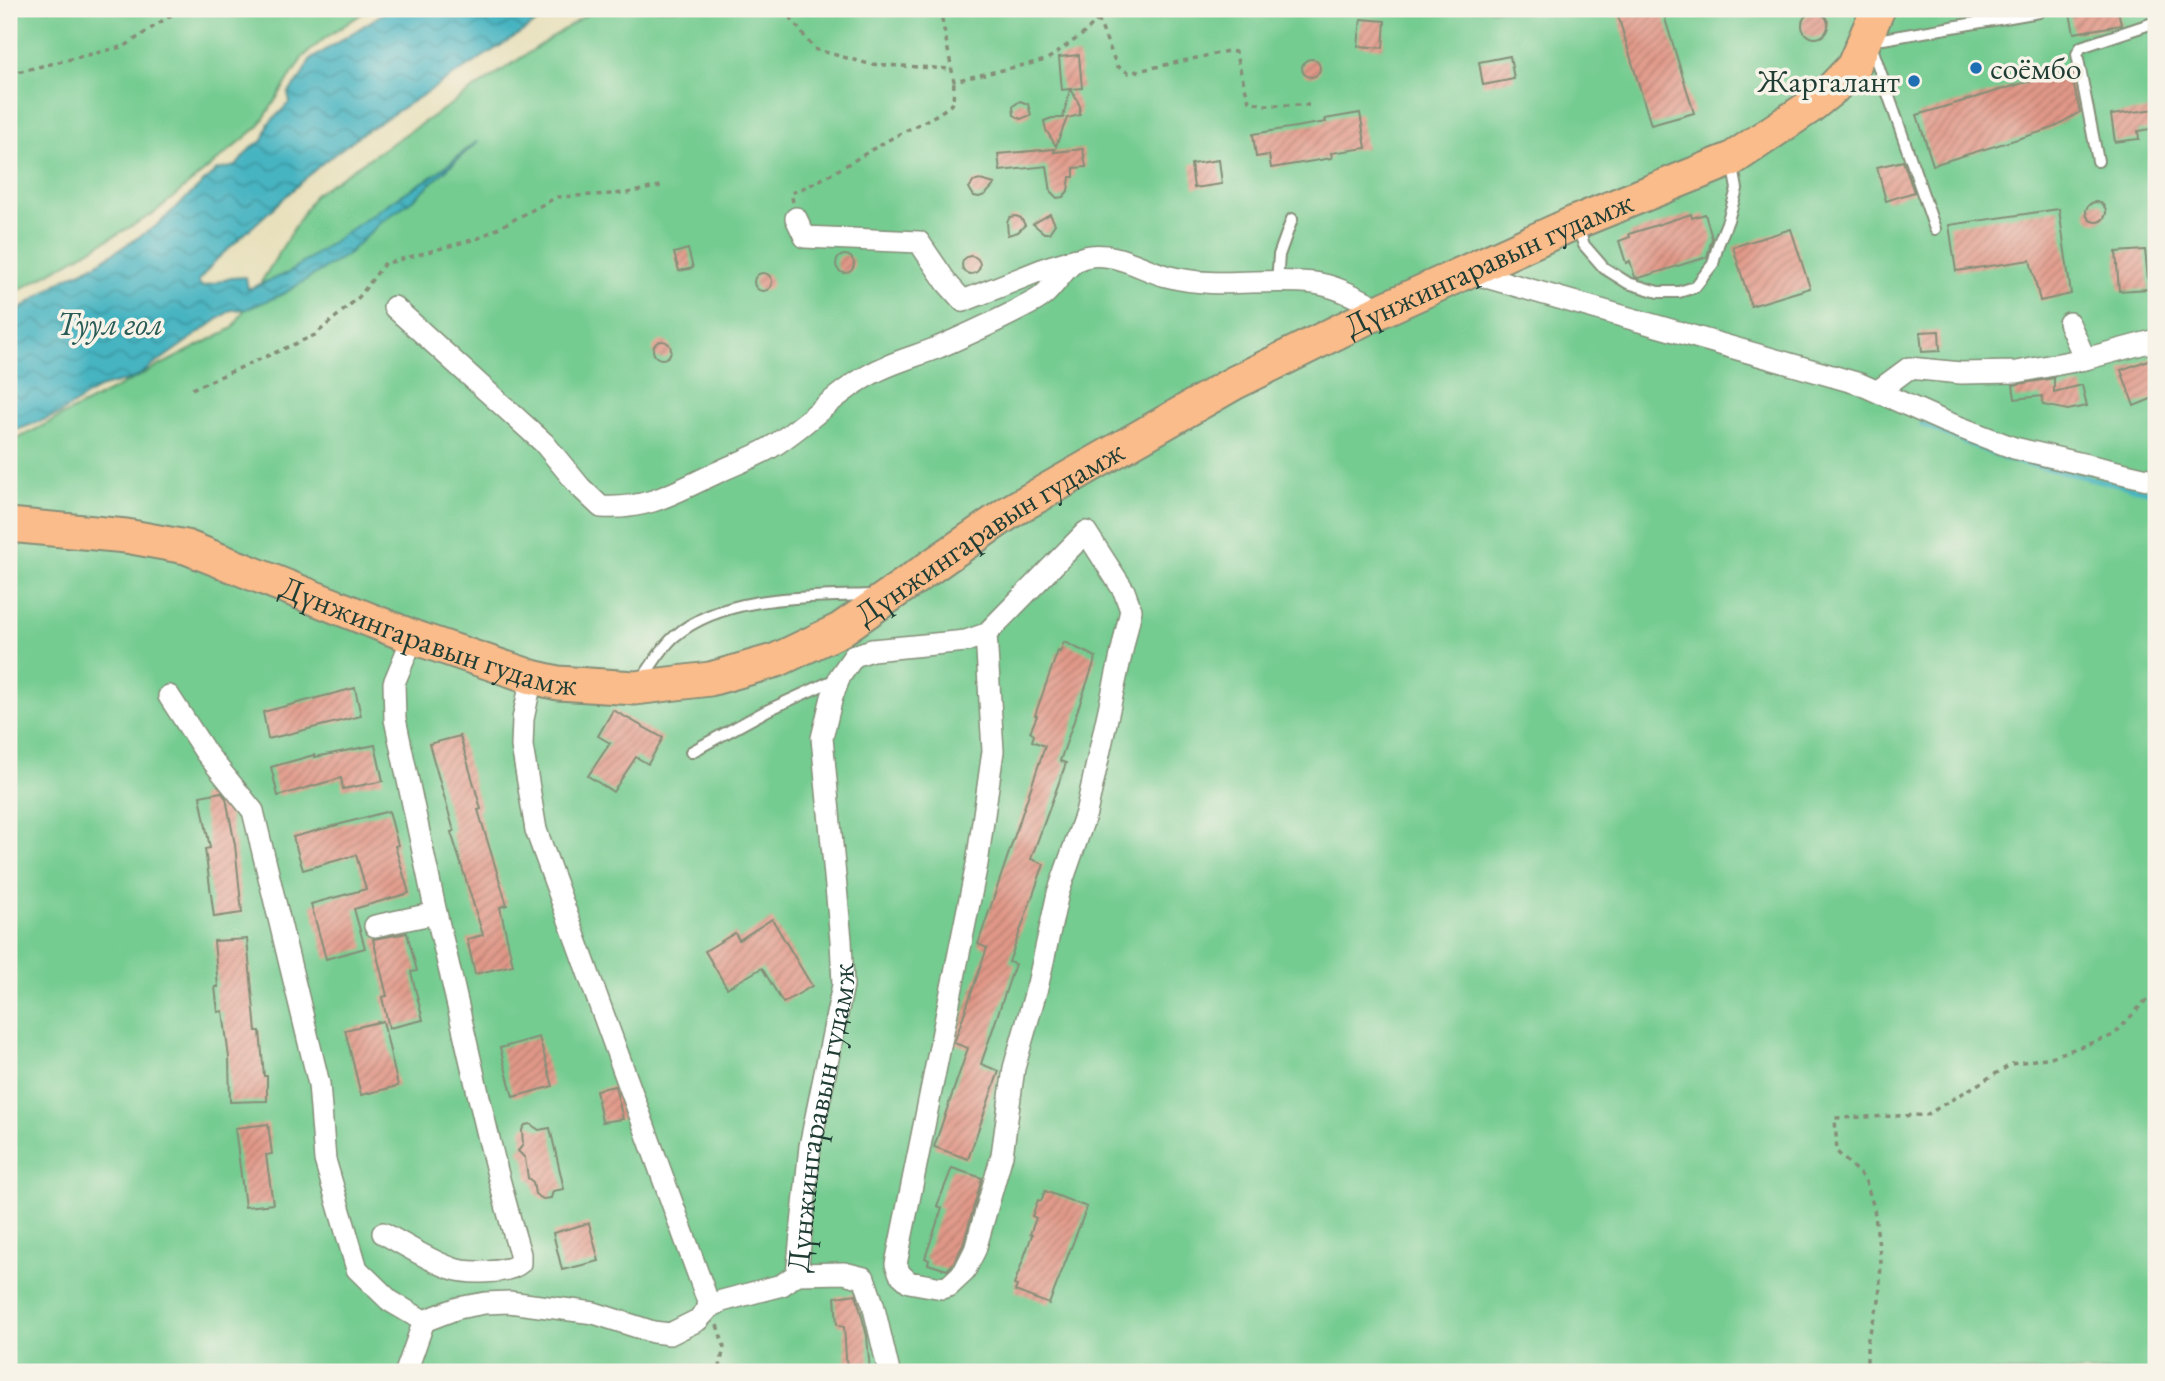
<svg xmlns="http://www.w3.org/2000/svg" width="2165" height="1381" font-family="'EB Garamond',serif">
<defs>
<pattern id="water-waves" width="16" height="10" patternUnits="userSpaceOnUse" patternTransform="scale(1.75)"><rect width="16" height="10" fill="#46b4c1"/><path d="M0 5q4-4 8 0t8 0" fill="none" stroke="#3a949e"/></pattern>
<pattern id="building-hatch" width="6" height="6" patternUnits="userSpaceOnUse" patternTransform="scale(1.75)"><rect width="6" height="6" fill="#e19888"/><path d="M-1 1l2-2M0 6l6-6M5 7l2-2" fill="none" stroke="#b67d70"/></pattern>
</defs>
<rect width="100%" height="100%" fill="#f7f3e8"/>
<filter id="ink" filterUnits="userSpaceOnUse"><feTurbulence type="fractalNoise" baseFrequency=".0143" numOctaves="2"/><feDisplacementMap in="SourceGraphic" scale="14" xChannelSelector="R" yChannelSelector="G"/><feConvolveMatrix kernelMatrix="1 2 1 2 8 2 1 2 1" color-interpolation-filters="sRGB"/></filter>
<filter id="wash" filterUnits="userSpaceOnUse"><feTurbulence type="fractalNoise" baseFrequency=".00686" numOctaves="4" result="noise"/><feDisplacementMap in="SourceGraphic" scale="28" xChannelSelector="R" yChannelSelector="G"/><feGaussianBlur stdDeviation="1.57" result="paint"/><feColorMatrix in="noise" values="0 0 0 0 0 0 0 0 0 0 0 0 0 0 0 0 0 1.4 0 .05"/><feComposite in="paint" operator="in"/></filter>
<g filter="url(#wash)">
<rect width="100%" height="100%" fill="#e8e0bc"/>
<!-- green -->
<g fill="#74cc91" stroke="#4a8462" stroke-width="2">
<path d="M9 9H369L324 39 303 57 259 126 153 214 9 296Z"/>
<path d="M595 9H2156V1372H9V441L15 440 233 328 315 194Z"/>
</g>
<!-- water -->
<path fill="url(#water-waves)" stroke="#32787a" stroke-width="2" d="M390 9H558L360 135 320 165 216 260 198 281 202 287 231 278 246 277 248 289 288 273 390 202 434 175 478 141 415 198 380 223 348 254 283 294 247 309 231 310 135 378 99 388 59 414 9 433V316L66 278 96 264 156 226 217 170 236 166 252 146 263 141 269 123 290 102 288 93 300 79 310 60Z"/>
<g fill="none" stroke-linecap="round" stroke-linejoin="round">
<!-- stream -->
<path stroke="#46b4c1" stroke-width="5" d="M1922 424 2005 459 2156 493"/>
</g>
<g id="blocks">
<!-- building -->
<g fill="url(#building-hatch)">
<path d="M1616 9H1662L1694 113 1651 125Z"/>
<path d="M2069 9H2118L2121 25 2074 33Z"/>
<circle cx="1815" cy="25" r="13"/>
<path d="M1361 19 1385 21 1383 48 1358 46Z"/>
<path d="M1079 55 1082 88 1071 89 1080 106V115L1067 118 1056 146 1046 130 1044 121 1052 118H1063L1070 89 1062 90 1059 57Z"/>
<path d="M1510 56 1514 79 1483 85 1479 62Z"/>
<circle cx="1311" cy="68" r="9"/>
<path d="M2070 69 2080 112 2050 129 1933 165 1917 115Z"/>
<path d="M1020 101 1028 104 1031 115 1021 119 1014 115 1013 106Z"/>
<path d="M2156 109V128L2138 131 2139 139 2115 142 2111 115Z"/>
<path d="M1360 113 1366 148 1331 153 1332 158 1271 168 1269 155 1256 157 1253 134 1326 122 1325 119Z"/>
<path d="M1055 149 1054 152 1083 149 1086 167 1074 168V177H1070L1068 191 1063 197 1057 198 1051 192 1047 166 1000 171 998 154Z"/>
<path d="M1219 160 1222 184 1194 188 1191 164Z"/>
<path d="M1903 161 1914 192 1886 201 1877 167Z"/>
<path d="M980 180 995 184 985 195 979 197 974 196 969 188 973 182Z"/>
<circle cx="2096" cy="212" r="10"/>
<path d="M2059 209 2071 294 2040 301 2030 260 1956 271 1949 225Z"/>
<path d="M1050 214 1055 224 1049 233H1044L1033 224Z"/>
<path d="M1691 214 1692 218 1705 214 1712 238 1707 257 1639 278 1635 277 1630 261 1626 263 1619 241 1630 237 1629 234Z"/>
<path d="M1016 216 1021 218 1025 225 1018 232 1008 235 1007 222 1010 217Z"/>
<path d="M1791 229 1810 288 1751 306 1733 247Z"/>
<path d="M688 249 693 268 679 271 674 253Z"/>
<path d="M2145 250 2149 289 2119 291 2116 252Z"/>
<circle cx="845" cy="264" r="9"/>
<circle cx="971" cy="265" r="9"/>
<circle cx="763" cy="282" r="9"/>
<path d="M1939 331 1940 351 1922 352 1920 332Z"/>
<circle cx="662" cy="350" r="9"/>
<path d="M2156 357V397L2134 406 2121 370Z"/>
<path d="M2054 378V392L2082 385 2087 406 2068 410 2043 405 2042 396 2015 399 2013 385Z"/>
<path d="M1064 642 1096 657 1060 761 1066 763 1031 859 1044 864 1009 962 1015 964 981 1064 999 1071 968 1159 934 1147 968 1048 954 1043 987 948 978 944 1045 746 1032 741 1034 735 1030 732 1037 716 1035 715 1051 670 1058 651 1060 652Z"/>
<path d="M355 688 361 716 268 739 263 712Z"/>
<path d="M613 710 663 738 648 764 636 757 613 792 588 776 610 743 598 736Z"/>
<path d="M460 736 481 809 478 810 507 905 500 907 513 965 475 974 467 939 483 935 451 832 454 831 429 744Z"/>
<path d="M375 745 383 781 343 789 341 778 278 796 271 767 314 755 315 757Z"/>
<path d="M221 792 226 798 235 845 242 913 214 917 205 849 210 848 200 796Z"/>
<path d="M389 811 398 845 395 846 409 893 354 909 365 948 326 959 311 904 366 889 356 855 303 870 293 837Z"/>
<path d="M772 919 812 986 783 1003 762 968 727 988 705 951 735 933 739 940Z"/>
<path d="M407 933 417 971 411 972 423 1020 389 1028 382 997 387 996 373 939Z"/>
<path d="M247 939 256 1031H260L264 1076H267V1101L230 1102 229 1058 223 1011 218 1012 215 987H218L214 941Z"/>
<path d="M383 1021 398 1086 361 1095 345 1030Z"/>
<path d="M539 1037 553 1086 513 1097 500 1048Z"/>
<path d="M615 1086 623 1119 602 1122 596 1090Z"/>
<path d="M268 1124 272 1154 266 1155 273 1204 245 1207 235 1128Z"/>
<path d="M530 1124 539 1130 550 1128 564 1189 553 1191 551 1198 543 1199 535 1194 533 1182 528 1178 525 1158 518 1151 523 1145 522 1130 525 1125Z"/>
<path d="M952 1168 982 1178 963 1245 953 1264 947 1270 928 1264 929 1260 925 1258 942 1208 937 1206Z"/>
<path d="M1045 1191 1087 1207 1049 1304 1015 1291 1017 1286 1014 1285 1032 1235 1030 1234 1036 1218 1032 1216 1038 1200 1041 1201Z"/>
<path d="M589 1223 599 1261 562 1270 553 1233Z"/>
<path d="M856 1294 867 1336 870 1371 847 1372 844 1327 837 1325 835 1297Z"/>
</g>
</g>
</g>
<g filter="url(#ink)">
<use href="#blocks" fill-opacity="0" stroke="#848e78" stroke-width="2"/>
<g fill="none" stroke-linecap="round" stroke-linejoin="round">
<defs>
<g id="service">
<path d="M1871 36 1883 39 2039 12"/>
<path d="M1871 45 1935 229"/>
<path d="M2098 161 2077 54 2081 47 2156 22"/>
<path d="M1577 225 1584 245 1604 268 1628 283 1658 292H1679L1695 287 1713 264 1718 245 1728 220 1737 189 1732 162"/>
<path d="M1277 282 1279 255 1292 219"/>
<path d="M642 679C652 665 662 647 675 636 724 594 812 597 873 595"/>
<path d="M691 752 766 711 838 678"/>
</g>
<g id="minor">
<path d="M796 218 805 237 919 242 947 283 963 301 1049 267 1076 259"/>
<path d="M1468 272 1860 384 1943 421 2014 448 2156 481"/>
<path d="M394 307 544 443 580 487 601 507C648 510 675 492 716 473 733 465 752 458 768 449 805 428 833 394 871 374 892 362 917 356 939 347 971 333 1004 318 1035 301 1055 291 1064 262 1085 257 1113 250 1141 269 1166 276 1218 290 1263 277 1314 283 1338 286 1361 300 1382 310"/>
<path d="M2069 323 2085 359"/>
<path d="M1878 391 1909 368 1961 373 2017 372 2085 359 2156 340"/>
<path d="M413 637 394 683 395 719 436 913"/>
<path d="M532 677 523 719 522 746 536 830 710 1307"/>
<path id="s1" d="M169 696 206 753 253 811 319 1084 325 1160 357 1269 390 1301 424 1321 458 1308 485 1303 509 1302 594 1313 653 1332 670 1334 698 1320 710 1307 722 1301 782 1285 797 1274 810 1146 843 985 841 940 822 738 832 697 840 676 854 656 872 650 966 641 986 634 1086 532 1124 591 1131 610 1086 813 1058 893 1038 984 1014 1068 1002 1155 975 1250 964 1272 949 1286 942 1288 909 1282 900 1274 896 1264 977 864 993 751 986 634"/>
<path d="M375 926 436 913C464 1026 486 1141 520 1254V1263C508 1274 466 1274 451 1268 428 1260 405 1245 383 1233"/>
<path d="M797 1274 844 1273 864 1278 873 1304 889 1372"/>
<path d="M406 1372 424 1321"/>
</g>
<g id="primary">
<path id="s2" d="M9 525 126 536 186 547 413 637 532 677 558 683 635 688 710 679 777 660 840 630 1011 511 1234 383 1382 310 1576 222 1732 159 1808 108 1833 88 1853 67 1878 9"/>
</g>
</defs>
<!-- service casing -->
<use href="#service" stroke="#848e78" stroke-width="14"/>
<!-- minor casing -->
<use href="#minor" stroke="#848e78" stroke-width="24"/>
<!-- primary casing -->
<use href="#primary" stroke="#848e78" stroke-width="37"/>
<!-- path -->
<g stroke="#848e78" stroke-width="3.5" stroke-dasharray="5 5" stroke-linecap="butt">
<path d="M784 9 814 49 869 64 951 69"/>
<path d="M940 9 954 81 1046 60 1086 32 1108 9"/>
<path d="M1098 19 1117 66 1129 73 1228 51 1235 52 1249 101 1264 105H1309"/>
<path d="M9 74 125 46 180 9"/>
<path d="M793 202 791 193C828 179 858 157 892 138 912 127 935 118 953 103L954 82"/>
<path d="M192 389 315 335 359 297 384 264 479 238 557 197 627 193 661 186"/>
<path d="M717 1325 724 1346 719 1372"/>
<path d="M1867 1372V1342L1879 1301 1881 1262 1874 1208 1865 1179 1837 1152 1835 1118 1926 1115 2012 1064 2051 1057 2114 1035 2143 1003 2156 993"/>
</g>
<!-- service -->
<use href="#service" stroke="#fff" stroke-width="10"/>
<!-- minor -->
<use href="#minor" stroke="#fff" stroke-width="21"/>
<!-- primary -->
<use href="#primary" stroke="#f9bc8a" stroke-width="33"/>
</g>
</g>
<!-- markers -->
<g fill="#1f6fb2" stroke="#f7f3e8" stroke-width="2.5">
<circle cx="1976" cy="68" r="7"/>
<circle cx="1914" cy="81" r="7"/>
</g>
<g text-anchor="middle" stroke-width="7" stroke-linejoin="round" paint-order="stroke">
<!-- poi labels -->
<g font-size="32" fill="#1f3d34" stroke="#f7f3e8" text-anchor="start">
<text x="1990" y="79">соёмбо</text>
<text x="1900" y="92" text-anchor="end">Жаргалант</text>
</g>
<!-- street labels -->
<g font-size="32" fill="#1f3d34" stroke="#f7f3e8">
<text dy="11" stroke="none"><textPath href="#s2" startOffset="1614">Дүнжингаравын гудамж</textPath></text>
<text dy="11" stroke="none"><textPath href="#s2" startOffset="1046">Дүнжингаравын гудамж</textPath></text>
<text dy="11" stroke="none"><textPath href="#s2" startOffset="438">Дүнжингаравын гудамж</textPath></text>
<text dy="11" stroke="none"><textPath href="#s1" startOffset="1253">Дүнжингаравын гудамж</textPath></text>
</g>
<!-- water labels -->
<g font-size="33" font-style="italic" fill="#295b57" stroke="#f7f3e8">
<text x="110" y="335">Туул гол</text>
</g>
</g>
<!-- margin -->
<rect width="2165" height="1381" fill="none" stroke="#f7f3e8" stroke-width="35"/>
</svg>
